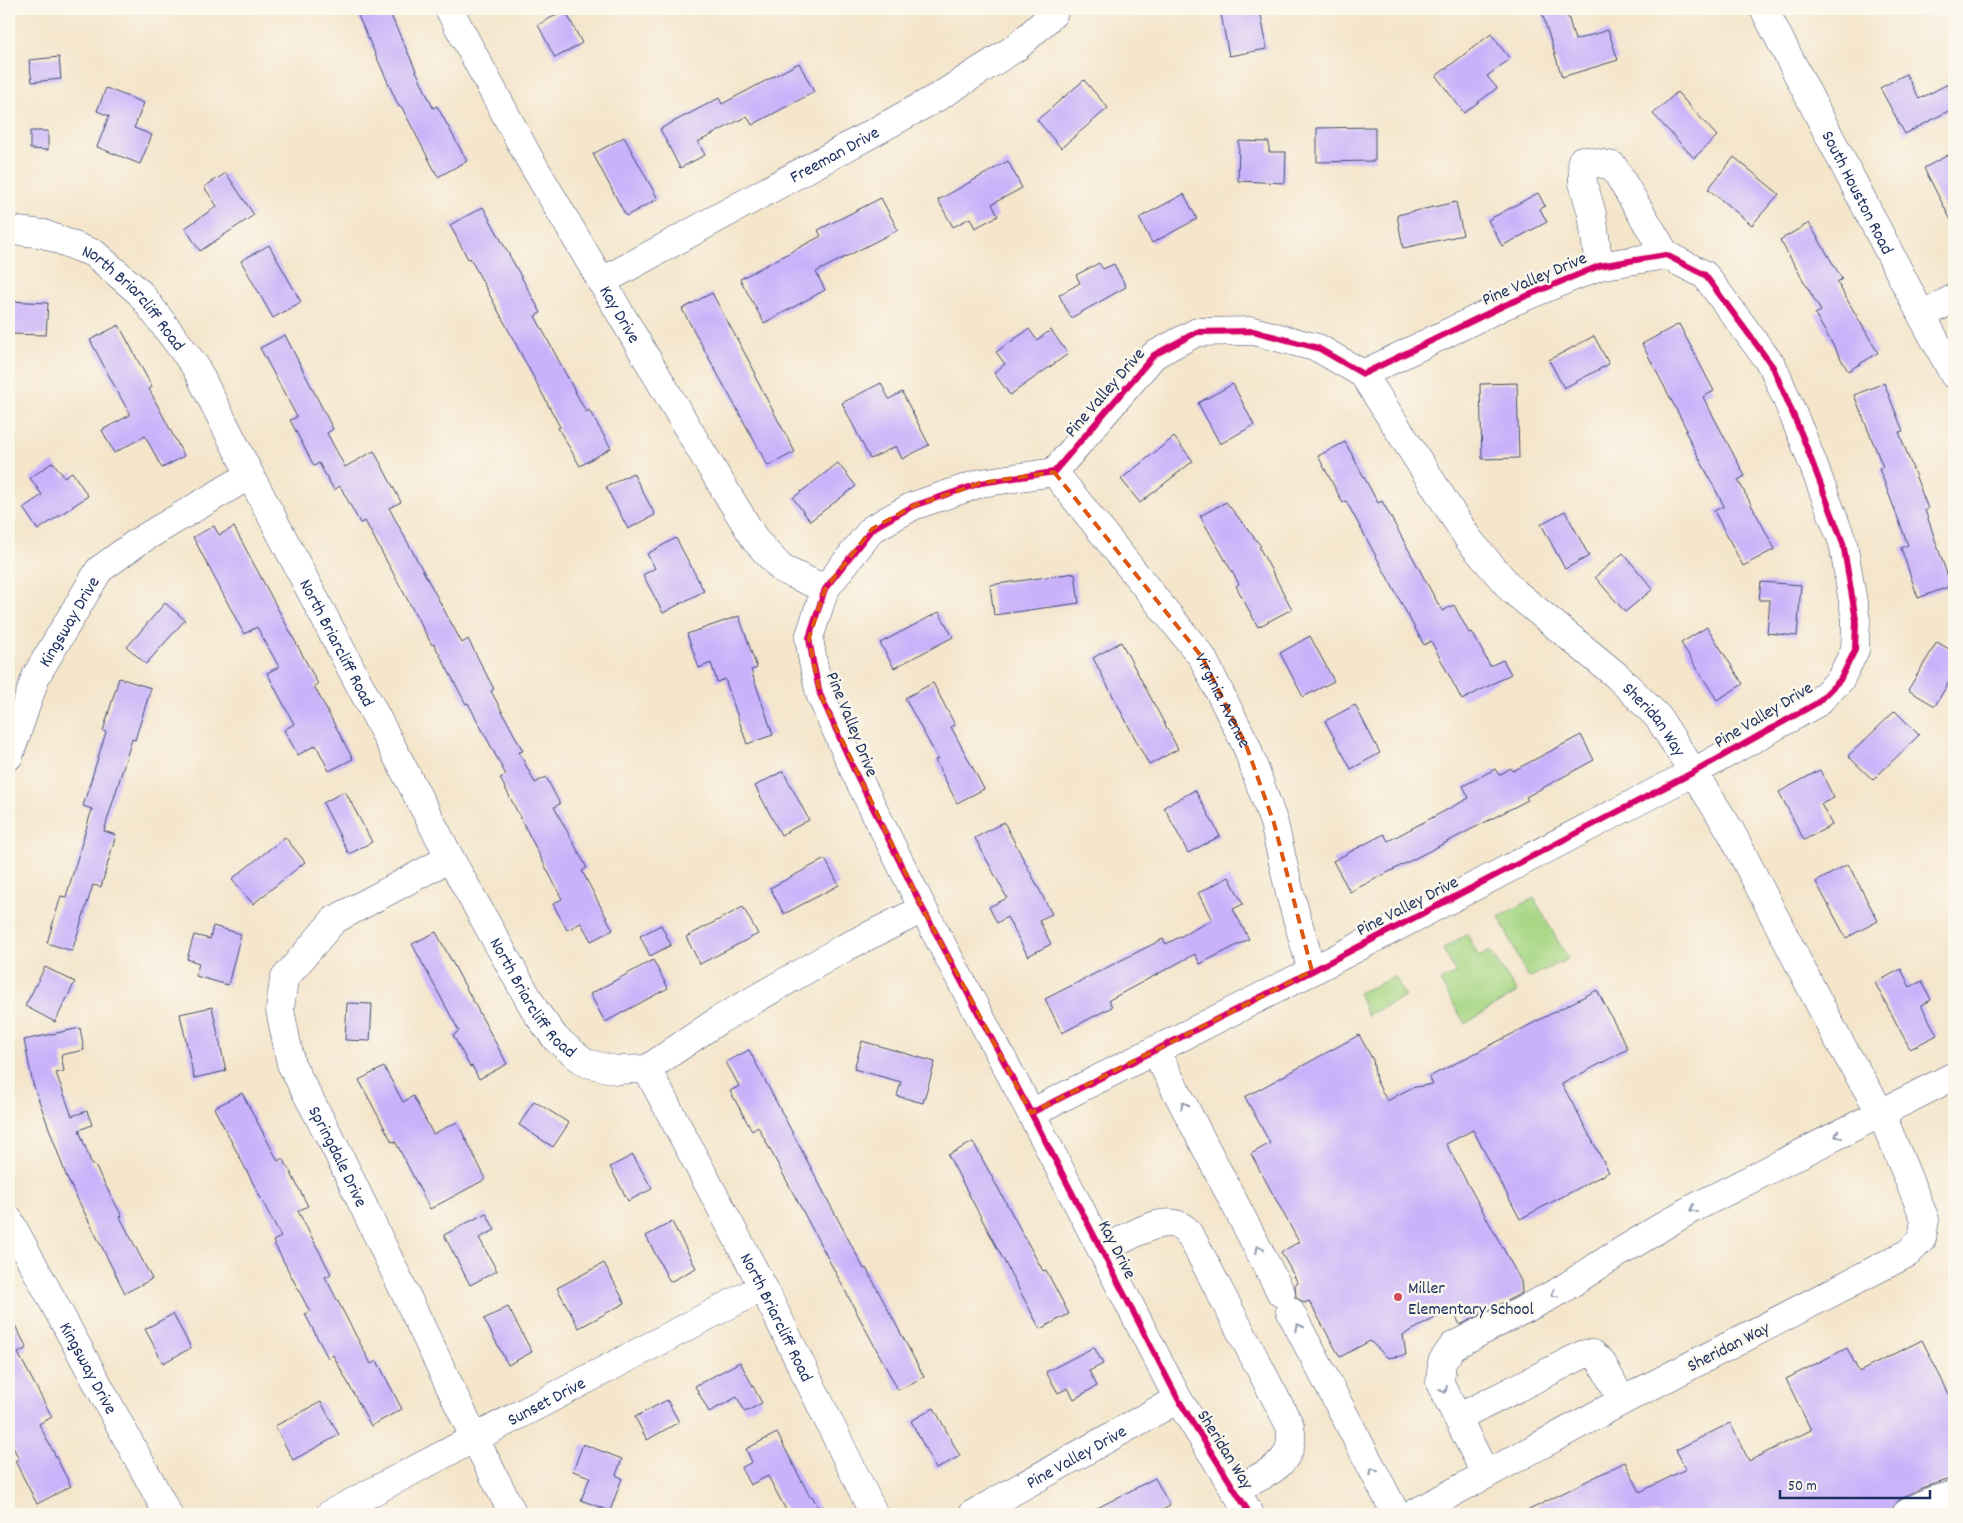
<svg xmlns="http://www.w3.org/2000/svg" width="1963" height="1523" font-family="Dekko,sans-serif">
<rect width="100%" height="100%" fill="#fbf7ec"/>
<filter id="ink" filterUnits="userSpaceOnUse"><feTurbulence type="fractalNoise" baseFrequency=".02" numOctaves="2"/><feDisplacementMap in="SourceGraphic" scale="10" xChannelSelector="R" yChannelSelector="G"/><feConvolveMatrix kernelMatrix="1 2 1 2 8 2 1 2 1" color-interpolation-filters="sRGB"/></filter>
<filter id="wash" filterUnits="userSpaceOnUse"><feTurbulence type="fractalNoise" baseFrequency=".0096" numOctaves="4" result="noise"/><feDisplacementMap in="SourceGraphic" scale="20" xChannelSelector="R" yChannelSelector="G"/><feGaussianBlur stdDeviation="1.12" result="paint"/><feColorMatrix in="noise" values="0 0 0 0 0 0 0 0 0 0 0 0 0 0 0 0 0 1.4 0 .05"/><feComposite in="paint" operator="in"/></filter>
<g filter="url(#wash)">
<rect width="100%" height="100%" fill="#f4e5cb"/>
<!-- green -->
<g fill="#a7d785" stroke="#618372">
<path d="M1534 898 1568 959 1528 978 1499 917Z"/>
<path d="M1467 934 1479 957 1490 951 1517 992 1465 1024 1440 981 1456 973 1443 949Z"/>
<path d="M1395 977 1405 997 1367 1015 1358 993Z"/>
</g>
<g id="blocks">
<!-- building -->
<g fill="#c9b2fa">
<path d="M355 9H388L433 108 437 106 467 161 438 177 401 106 399 107Z"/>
<path d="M1220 9H1260L1267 49 1229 56Z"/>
<path d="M1555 9H1566L1575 40 1608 30 1618 60 1562 77 1542 13Z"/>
<path d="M565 10 582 43 555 58 538 25Z"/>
<path d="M1491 34 1510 59 1487 76 1497 88 1464 113 1436 76Z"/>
<path d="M59 57 61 79 32 82 29 60Z"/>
<path d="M799 63 814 92 752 125 747 116 698 142 705 155 680 168 660 129 719 98 722 104Z"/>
<path d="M1906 74 1919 99 1948 84 1954 96V108L1905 134 1880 88Z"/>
<path d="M1084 80 1108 108 1061 148 1037 120Z"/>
<path d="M106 88 144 103 134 128 152 135 140 164 97 147 109 116 97 111Z"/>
<path d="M1677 92 1717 136 1694 158 1653 114Z"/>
<path d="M1375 127V161L1317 162V128Z"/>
<path d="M30 131H48V150L30 149Z"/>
<path d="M624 137 658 199 626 216 593 154Z"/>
<path d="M1239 141 1269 142V152H1286L1285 183 1238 181Z"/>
<path d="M1948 155 1954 166V226L1924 168Z"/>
<path d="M1734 157 1779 194 1752 225 1708 189Z"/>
<path d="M1008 161 1022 188 992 204 998 216 975 228 970 218 953 227 938 200Z"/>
<path d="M226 173 254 215 200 251 185 228 217 206 204 187Z"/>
<path d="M1538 193 1545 206 1540 209 1547 222 1502 246 1488 220Z"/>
<path d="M1184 194 1197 219 1152 243 1139 218Z"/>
<path d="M881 198 898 230 816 272 825 290 764 323 740 279 821 236 818 230Z"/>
<path d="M1456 202 1463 235 1403 248 1397 215Z"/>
<path d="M483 207 541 313 535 316 586 412 589 410 611 448 580 466 558 428 560 427 470 258 468 259 450 225Z"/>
<path d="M1809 223 1842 279 1837 282 1878 353 1848 371 1815 314 1821 311 1780 240Z"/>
<path d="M269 245 301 302 273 318 241 261Z"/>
<path d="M1099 263 1103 269 1114 264 1126 287 1071 318 1059 295 1080 283 1076 275Z"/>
<path d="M712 293 756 374 754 375 795 452 768 466 682 309Z"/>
<path d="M9 301 48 303 46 335 9 334Z"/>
<path d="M1679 324 1714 391 1703 397 1745 476 1738 480 1775 549 1743 566 1714 511 1724 506 1685 431 1687 430 1642 344Z"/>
<path d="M119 325 152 387 149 389 184 456 162 468 145 436 114 453 102 430 130 415 90 340Z"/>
<path d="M1029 329 1037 340 1051 330 1068 354 1010 395 994 373 1005 364 996 352Z"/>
<path d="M285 335 333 429 327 433 345 467 374 451 401 502 389 508 462 643 468 639 494 689 491 691 523 751 519 752 535 783 546 777 560 804 554 807 587 868 582 871 613 930 591 941 581 923 567 930 553 904 562 899 500 778 506 775 468 703 466 704 434 644 432 645 365 521 360 523 340 486 334 490 319 463 314 466 290 420 297 417 260 348Z"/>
<path d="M1594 336 1609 364 1564 388 1549 360Z"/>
<path d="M881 383 889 399 902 392 929 445 902 459 896 446 870 459 842 403Z"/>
<path d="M1517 383 1519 458 1482 459 1480 384Z"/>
<path d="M1884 383 1903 431 1899 432 1928 509 1925 510 1951 586 1918 598 1901 548 1908 545 1879 468 1883 467 1854 395Z"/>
<path d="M1233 384 1254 425 1220 444 1198 403Z"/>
<path d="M1174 437 1193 461 1140 503 1121 479Z"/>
<path d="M1345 442 1378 503 1382 501 1442 611 1454 605 1469 633 1472 632 1490 666 1503 660 1511 674 1462 700 1431 641 1424 645 1346 501 1343 503 1318 456Z"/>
<path d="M53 462 64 477 72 472 88 496 38 530 23 508 42 495 30 478Z"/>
<path d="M838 463 856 486 810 521 793 498Z"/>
<path d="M633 473 655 515 628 529 606 487Z"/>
<path d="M1226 502 1261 546 1259 547 1292 609 1258 627 1236 586 1239 584 1200 516Z"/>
<path d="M1565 511 1589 556 1565 569 1541 524Z"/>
<path d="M214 526 219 535 234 527 318 684 314 686 353 759 329 771 316 745 298 755 284 730 294 724 267 673 279 667 257 627 244 634 193 537Z"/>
<path d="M676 538 704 591 663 613 643 575 655 568 647 554Z"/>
<path d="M1623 553 1653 589 1625 612 1595 577Z"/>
<path d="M1075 573 1079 603 994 615 990 585Z"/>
<path d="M1761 582 1801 585 1797 636 1767 633 1770 600H1759Z"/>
<path d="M165 603 185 620 146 664 127 647Z"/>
<path d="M939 612 953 637 894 668 880 643Z"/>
<path d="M739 616 757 668 751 670 773 735 747 744 725 679 717 682 711 663 699 668 687 634Z"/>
<path d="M1707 627 1743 684 1717 700 1681 643Z"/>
<path d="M1310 636 1334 681 1303 697 1280 653Z"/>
<path d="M1121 642 1178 749 1149 765 1093 658Z"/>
<path d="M1937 642 1954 652V673L1935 706 1908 690Z"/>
<path d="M119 678 151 688 135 740 132 739 104 831 116 835 101 887 93 885 72 951 47 943 61 896 66 897 92 809 83 806 106 732 103 731Z"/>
<path d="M933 683 955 725 951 727 984 789 957 803 935 760 938 759 905 698Z"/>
<path d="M1355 705 1380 753 1351 769 1325 721Z"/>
<path d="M1895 711 1919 735 1873 780 1848 756Z"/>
<path d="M1581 735 1594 760 1526 797 1528 800 1350 892 1333 861 1384 834 1388 841 1469 798 1463 786 1495 769 1499 775 1511 768 1513 771Z"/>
<path d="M1820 770 1834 798 1821 804 1832 825 1804 840 1779 792Z"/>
<path d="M783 771 809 820 781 835 755 786Z"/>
<path d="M1195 790 1220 836 1188 853 1164 807Z"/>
<path d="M345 791 372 842 349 854 323 803Z"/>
<path d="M1004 822 1052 914 1039 920 1051 944 1028 956 1007 917 997 923 989 907 1007 898 975 838Z"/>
<path d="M285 837 305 862 253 904 232 879Z"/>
<path d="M825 859 839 885 784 914 770 888Z"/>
<path d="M1848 864 1878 921 1846 938 1816 882Z"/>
<path d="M1229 877 1243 904 1233 909 1249 939 1200 964 1195 954 1109 1000 1112 1007 1062 1033 1045 999 1163 939 1166 944 1212 920 1198 893Z"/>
<path d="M743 907 758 934 700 964 686 937Z"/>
<path d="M661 925 671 945 650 956 640 936Z"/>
<path d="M213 926 241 934 228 985 196 976 199 963 187 959 194 935 210 939Z"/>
<path d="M436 932 507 1064 479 1079 472 1066 470 1067 453 1035 459 1031 412 944Z"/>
<path d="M653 960 668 988 605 1022 590 994Z"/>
<path d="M45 967 75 982 55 1022 25 1006Z"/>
<path d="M1901 969 1910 987 1922 981 1931 1000 1921 1005 1937 1035 1910 1049 1875 983Z"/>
<path d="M1597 990 1628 1049 1562 1084 1609 1172 1520 1219 1473 1130 1446 1144 1521 1281 1522 1293 1460 1325 1452 1309 1403 1335 1406 1355 1388 1358 1370 1341 1340 1357 1309 1301 1304 1303 1296 1297 1295 1285 1298 1283 1281 1252 1299 1242 1251 1154 1270 1143 1245 1097 1359 1035 1373 1060 1376 1080 1387 1101 1411 1088 1433 1084 1429 1077Z"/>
<path d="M347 1003 372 1004 370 1041 345 1040Z"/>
<path d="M212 1007 226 1071 194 1078 180 1014Z"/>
<path d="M80 1028 84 1050 61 1055 64 1071 56 1073 72 1116 87 1111 92 1125 79 1130 92 1165 94 1164 122 1216 120 1217 152 1279 125 1293 67 1178 33 1084 24 1040Z"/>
<path d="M862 1041 935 1062 923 1103 897 1096 901 1082 854 1069Z"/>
<path d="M749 1050 864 1269 866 1268 924 1377 898 1390 758 1127 752 1131 730 1091 739 1086 726 1062Z"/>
<path d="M384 1067 403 1102 413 1096 433 1134 457 1122 486 1179 430 1209 395 1141 392 1142 359 1080Z"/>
<path d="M242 1093 278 1161 283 1158 308 1206 298 1211 331 1274 325 1277 371 1364 377 1361 402 1409 371 1426 333 1355 328 1358 305 1314 310 1312 273 1241 281 1237 214 1108Z"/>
<path d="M534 1101 569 1123 553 1147 519 1125Z"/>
<path d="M973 1142 1043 1271 1046 1270 1069 1314 1040 1329 948 1155Z"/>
<path d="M633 1155 652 1189 628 1201 610 1167Z"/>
<path d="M486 1213 495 1230 479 1238 497 1271 470 1285 444 1235Z"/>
<path d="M672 1222 696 1268 670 1282 646 1236Z"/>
<path d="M604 1263 625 1303 579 1328 557 1288Z"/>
<path d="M508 1307 532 1352 508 1365 484 1319Z"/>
<path d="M9 1314 27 1348 18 1353 52 1417 39 1424 71 1486 37 1504 15 1461 19 1459 9 1439Z"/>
<path d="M173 1314 191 1348 163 1363 145 1329Z"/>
<path d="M1922 1340 1954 1404V1478L1922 1488 1899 1500 1892 1509 1881 1514H1521L1625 1462 1640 1492 1686 1469 1676 1450 1730 1423 1749 1461 1811 1430 1786 1379 1847 1348 1859 1372Z"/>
<path d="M1094 1347 1103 1364 1089 1371 1097 1386 1074 1399 1068 1388 1058 1393 1046 1372Z"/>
<path d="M740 1362 762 1403 745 1412 737 1397 709 1412 695 1386Z"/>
<path d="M667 1400 679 1422 647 1440 635 1417Z"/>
<path d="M321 1402 339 1435 293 1460 275 1426Z"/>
<path d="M934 1408 960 1456 936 1469 911 1421Z"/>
<path d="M777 1433 810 1497 812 1496 822 1514H779L786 1510 768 1476 750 1485 741 1468 752 1462 746 1449Z"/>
<path d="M583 1444 622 1459 616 1475 622 1478 610 1511 581 1500 590 1477 573 1471Z"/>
<path d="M1155 1478 1170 1506 1154 1514H1086Z"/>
</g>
</g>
</g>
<g filter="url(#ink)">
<use href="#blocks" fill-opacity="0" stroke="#3c4a6e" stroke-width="1"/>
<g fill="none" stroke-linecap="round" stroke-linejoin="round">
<defs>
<g id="minor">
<path id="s1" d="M449 9 529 158 697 444 756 541 782 569 825 589"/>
<path id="s2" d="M1764 9 1922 316 1954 375"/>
<path id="s3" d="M9 230 44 234 95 254 140 293 195 366 250 475 450 858 536 1012 556 1039 586 1063 616 1070 647 1069 719 1020 844 948 923 909"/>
<path d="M1599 266 1592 214 1583 183 1582 160 1613 166 1666 255"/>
<path id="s4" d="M601 282 938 97 1017 47 1053 14 1055 9"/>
<path d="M1922 316 1954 298"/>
<path id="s5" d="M1363 374 1469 540 1512 590 1616 675 1658 717 1730 830 1836 1036 1881 1113 1925 1219 1922 1239 1908 1253 1626 1399 1413 1514"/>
<path id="s6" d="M1054 472 1202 657 1246 745 1274 823 1290 894 1312 971"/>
<path id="s7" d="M9 756 36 676 99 570 139 541 250 475"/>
<path id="s8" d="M450 858 334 920 284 979 280 1010 291 1064 337 1151 475 1439 513 1514"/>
<path d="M1155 1050 1281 1293"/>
<path id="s9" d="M647 1069 763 1287 874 1514"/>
<path d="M1031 1113 1312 971 1694 772 1817 703 1840 680 1855 650 1856 620 1843 543 1803 438 1773 367 1705 275 1666 255 1599 266 1505 305 1363 374 1318 348 1253 331 1197 332 1154 355 1054 472 981 483 913 506 872 529 825 589 809 638 813 662 820 694 854 770 923 909 1031 1113 1178 1399 1250 1514"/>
<path id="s10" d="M9 1220 168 1514"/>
<path d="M1102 1251C1122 1241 1164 1211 1185 1229 1188 1232 1191 1238 1194 1242L1290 1426C1298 1465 1263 1475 1234 1490"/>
<path d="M1290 1311 1396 1514"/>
<path d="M1458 1418 1584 1354H1593L1601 1361 1622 1401"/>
<path d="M1486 1475 1440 1383 1442 1362 1453 1346 1558 1292 1604 1262 1686 1212 1954 1076"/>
<path id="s11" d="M330 1514 763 1287"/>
<path id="s12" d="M973 1514 1178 1399"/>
<path d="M1906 1514 1929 1502 1954 1495"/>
</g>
</defs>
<!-- minor casing -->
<use href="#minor" stroke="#3c4a6e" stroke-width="29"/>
<!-- minor -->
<use href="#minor" stroke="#fff" stroke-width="28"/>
<defs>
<path id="cycleway" d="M1031 1113 1312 971 1694 772 1817 703 1840 680 1855 650 1856 620 1843 543 1803 438 1773 367 1705 275 1666 255 1599 266 1505 305 1363 374 1318 348 1253 331 1197 332 1154 355 1054 472 981 483 913 506 872 529 825 589 809 638 813 662 820 694 854 770 923 909 1031 1113 1178 1399 1250 1514"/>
</defs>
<!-- cycleway casing -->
<use href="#cycleway" stroke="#fbf7ec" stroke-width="9"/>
<!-- cycleway -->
<use href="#cycleway" stroke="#d6006c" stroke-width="6"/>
</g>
<!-- one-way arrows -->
<defs><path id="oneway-chevron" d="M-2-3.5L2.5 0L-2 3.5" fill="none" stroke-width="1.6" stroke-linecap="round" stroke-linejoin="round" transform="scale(1.25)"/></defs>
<g stroke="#8d97ae">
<use href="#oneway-chevron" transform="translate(1184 1105) rotate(-117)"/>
<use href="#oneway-chevron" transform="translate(1838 1135) rotate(153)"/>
<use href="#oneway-chevron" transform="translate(1693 1209) rotate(153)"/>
<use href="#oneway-chevron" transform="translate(1259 1249) rotate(-117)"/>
<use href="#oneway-chevron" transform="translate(1554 1294) rotate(151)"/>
<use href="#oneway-chevron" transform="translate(1299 1327) rotate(-117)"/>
<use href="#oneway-chevron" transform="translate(1444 1390) rotate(65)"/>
<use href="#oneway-chevron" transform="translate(1373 1471) rotate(-117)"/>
</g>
</g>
<!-- marked area -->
<path fill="none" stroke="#de5710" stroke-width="4" stroke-dasharray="10 6" stroke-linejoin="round" d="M1054 472 1202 657 1246 745 1274 823 1312 971 1031 1113 923 909 820 694 809 638 825 589 872 529 913 506 981 483Z"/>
<!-- markers -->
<circle fill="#d1495b" stroke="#fbf7ec" stroke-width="2" cx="1398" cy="1297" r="5"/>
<g text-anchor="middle" stroke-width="5" stroke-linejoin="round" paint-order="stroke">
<!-- street labels -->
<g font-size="18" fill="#1b2f5e" stroke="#fbf7ec">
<text dy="6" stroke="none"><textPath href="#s4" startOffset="266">Freeman Drive</textPath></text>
<text dy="6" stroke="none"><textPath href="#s2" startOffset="206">South Houston Road</textPath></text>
<text transform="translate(1534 278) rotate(-23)" y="6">Pine Valley Drive</text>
<text dy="6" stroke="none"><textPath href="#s3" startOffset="148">North Briarcliff Road</textPath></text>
<text dy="6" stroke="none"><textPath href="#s1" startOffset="350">Kay Drive</textPath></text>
<text transform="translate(1104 392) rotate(-49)" y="6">Pine Valley Drive</text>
<text dy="6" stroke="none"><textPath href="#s7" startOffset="148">Kingsway Drive</textPath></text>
<text dy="6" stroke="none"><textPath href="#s3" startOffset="552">North Briarcliff Road</textPath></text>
<text dy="6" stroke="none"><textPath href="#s6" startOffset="285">Virginia Avenue</textPath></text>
<text transform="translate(1763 714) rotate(-31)" y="6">Pine Valley Drive</text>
<text dy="6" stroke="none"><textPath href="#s5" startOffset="456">Sheridan Way</textPath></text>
<text transform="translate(853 724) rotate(68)" y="6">Pine Valley Drive</text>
<text transform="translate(1407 905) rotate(-27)" y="6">Pine Valley Drive</text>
<text dy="6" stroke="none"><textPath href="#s3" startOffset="958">North Briarcliff Road</textPath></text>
<text dy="6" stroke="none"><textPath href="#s8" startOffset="399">Springdale Drive</textPath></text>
<text transform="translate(1118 1249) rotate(63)" y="6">Kay Drive</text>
<text dy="6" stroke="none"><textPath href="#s9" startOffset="280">North Briarcliff Road</textPath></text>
<text transform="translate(1728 1346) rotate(-27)" y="6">Sheridan Way</text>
<text dy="6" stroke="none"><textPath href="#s10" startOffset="168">Kingsway Drive</textPath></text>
<text dy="6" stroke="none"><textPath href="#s11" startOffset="244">Sunset Drive</textPath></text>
<text transform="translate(1226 1449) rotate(58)" y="6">Sheridan Way</text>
<text dy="6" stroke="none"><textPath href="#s12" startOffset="118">Pine Valley Drive</textPath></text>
</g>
<!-- poi labels -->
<g font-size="18" fill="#1b2f5e" stroke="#fbf7ec" text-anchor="start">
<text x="1408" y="1293">Miller<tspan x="1408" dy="21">Elementary School</tspan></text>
</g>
</g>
<!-- margin -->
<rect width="1963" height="1523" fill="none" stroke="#fbf7ec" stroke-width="30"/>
<!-- scale -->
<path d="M1780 1490v8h150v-8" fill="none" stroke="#1b2f5e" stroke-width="2.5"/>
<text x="1788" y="1490" font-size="15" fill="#1b2f5e" stroke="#fbf7ec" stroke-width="4" paint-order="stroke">50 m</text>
</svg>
